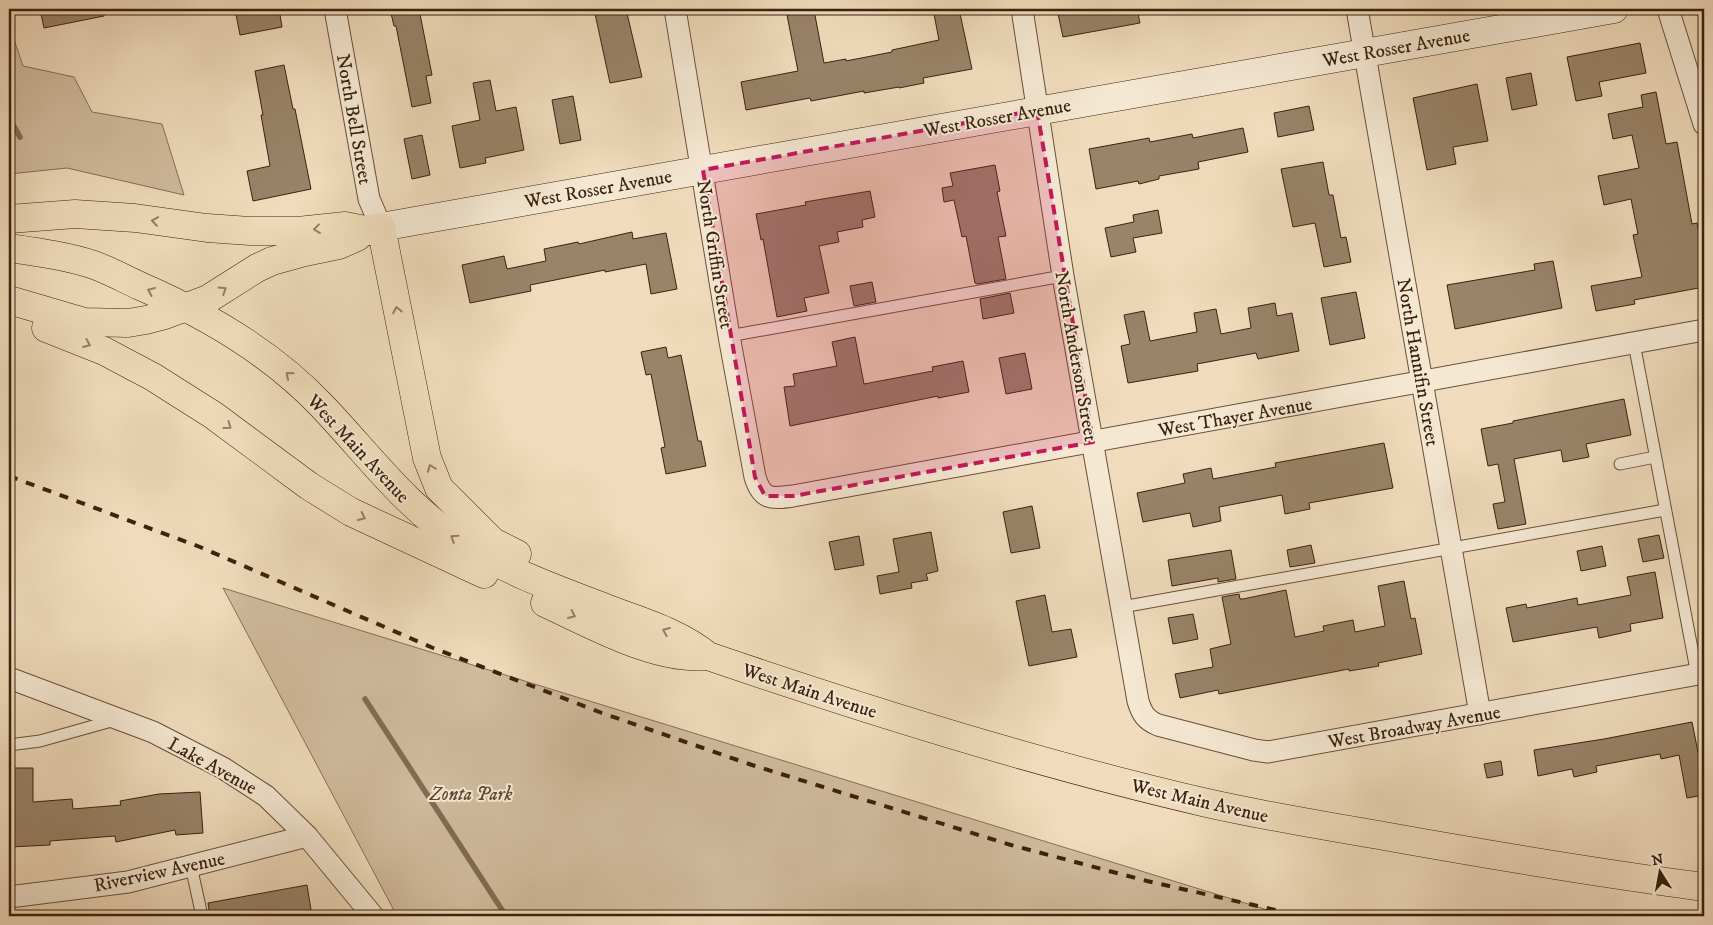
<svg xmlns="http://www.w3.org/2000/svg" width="1713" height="925" font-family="'IM FELL DW Pica',serif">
<rect width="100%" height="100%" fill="#f0dcbc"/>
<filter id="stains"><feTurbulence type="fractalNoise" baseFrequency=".004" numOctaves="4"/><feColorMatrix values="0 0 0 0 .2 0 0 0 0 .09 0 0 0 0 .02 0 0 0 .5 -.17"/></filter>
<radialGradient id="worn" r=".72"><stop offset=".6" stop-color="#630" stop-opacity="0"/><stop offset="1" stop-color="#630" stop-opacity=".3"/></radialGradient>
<!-- green -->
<g fill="#d1bc9f" stroke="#866f57">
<path d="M9 25 23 66 74 77 92 112 162 124 184 195 67 168 9 174Z"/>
<path d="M223 588 1287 916H397Z"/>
</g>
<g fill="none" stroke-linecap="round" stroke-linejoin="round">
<!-- stream -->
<g stroke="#826c53" stroke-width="5.5">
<path d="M9 118 20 137"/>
<path d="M365 699 506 916"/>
</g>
</g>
<!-- building -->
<g fill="#998369" stroke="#3a220f">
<path d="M40 9H104V16L44 28Z"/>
<path d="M235 9H279L282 27 240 35Z"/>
<path d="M390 9H419L432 75 426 76 431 103 412 107 396 26H394Z"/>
<path d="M594 9H626L642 77 610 83Z"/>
<path d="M933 9H959L972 69 923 78 924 83 899 88V87L864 93V91L811 101 810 98 746 110 741 82 798 71 787 15 814 10 824 63 846 59V61L892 52V50L939 40Z"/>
<path d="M1057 9H1137L1140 23 1063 37Z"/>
<path d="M1640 43 1646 73 1599 82 1602 96 1576 101 1567 57Z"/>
<path d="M284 65 293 109H295L311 189 253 201 247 171 270 166 261 115H263L255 71Z"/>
<path d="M1531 73 1537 105 1512 110 1506 78Z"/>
<path d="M490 80 496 111 516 107 524 150 485 158 486 163 460 168 452 126 480 120 473 83Z"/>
<path d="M1477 84 1488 141 1453 147 1456 164 1427 170 1413 98Z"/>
<path d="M1656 92 1666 144 1677 142 1692 224 1697 223 1704 258V287L1634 300 1635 304 1596 311 1591 286 1642 277 1633 235 1638 234 1631 199 1604 205 1598 176 1639 168 1632 135 1613 139 1608 114 1643 107 1641 95Z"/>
<path d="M573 96 581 140 560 144 552 100Z"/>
<path d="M1309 106 1314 130 1278 137 1274 113Z"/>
<path d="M1243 128 1248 152 1198 162 1199 169 1159 176V179L1139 184 1138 181 1096 189 1089 149 1149 138 1150 142 1192 134 1193 138Z"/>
<path d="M422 135 430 175 412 179 404 139Z"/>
<path d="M1323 162 1329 195H1333L1341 238 1346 237 1351 262 1324 267 1315 223 1293 227 1281 169Z"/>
<path d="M995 165 1000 191 997 192 1006 236 998 237 1006 279 977 284 975 283 966 236 962 237 954 200 944 202 942 188 953 186 950 173Z"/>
<path d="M870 191 875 217 862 220 863 227 837 232 839 242 819 246 829 293 804 298 807 311 777 317 763 239 761 240 756 214 806 205 805 202Z"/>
<path d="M1158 210 1162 233 1133 238 1136 252 1111 257 1105 228 1134 222 1133 215Z"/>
<path d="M632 232 633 239 666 233 677 289 651 294 646 264 605 272V270L530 285 531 291 470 303 462 265 504 256 507 269 546 261 544 249 578 242 579 244Z"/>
<path d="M1553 261 1562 308 1455 329 1447 285 1535 270 1534 264Z"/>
<path d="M872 282 876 302 854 306 850 286Z"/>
<path d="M1356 292 1365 338 1330 345 1321 298Z"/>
<path d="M1010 293 1014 313 983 319 980 299Z"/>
<path d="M1275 303 1277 316 1292 313 1299 351 1258 359 1256 353 1197 364 1198 371 1128 383 1121 346 1130 344 1124 315 1144 311 1150 341 1197 332 1194 313 1216 309 1221 334 1251 328 1248 308Z"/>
<path d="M855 337 864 384 933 371 932 367 963 361 969 392 938 398V396L790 426 784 387 795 386 793 374 837 366 832 342Z"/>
<path d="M666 347 668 358 681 355 698 441H701L706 466 666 474 661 448 665 447 651 374 646 375 641 352Z"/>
<path d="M1025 353 1032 389 1006 394 999 358Z"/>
<path d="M1624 399 1631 435 1586 444 1589 457 1563 462 1561 450 1514 459 1526 524 1498 529 1493 504 1505 502 1498 464 1488 466 1481 429 1513 423V421Z"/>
<path d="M1384 443 1393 488 1309 503 1310 509 1285 514 1282 495 1219 507 1221 521 1193 527 1190 513 1143 522 1137 493 1185 483 1183 474 1211 468 1213 479 1276 467 1275 463Z"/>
<path d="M1032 506 1040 548 1011 553 1003 512Z"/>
<path d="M931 532 938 571 926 574 928 580 911 583 912 588 880 594 877 576 899 572 893 539Z"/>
<path d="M1659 535 1664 558 1643 562 1638 539Z"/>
<path d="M859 536 864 565 835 570 829 542Z"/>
<path d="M1311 545 1315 563 1290 567 1287 550Z"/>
<path d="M1602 546 1606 566 1581 571 1577 551Z"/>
<path d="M1231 550 1236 579 1218 582V578L1172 586 1168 560Z"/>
<path d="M1655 572 1663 618 1630 624 1631 631 1599 638 1597 627 1513 642 1506 608 1526 604 1527 608 1577 598 1578 605 1631 595 1627 577Z"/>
<path d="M1404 581 1411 619 1415 618 1422 654 1378 663 1379 666 1349 671V669L1219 694 1218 690 1180 698 1175 674 1213 667 1210 649 1231 644 1222 597 1239 594 1240 599H1243L1286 590 1295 637 1324 631 1323 626 1353 620 1355 632 1385 626 1378 586Z"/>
<path d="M1045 595 1052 632 1071 629 1077 657 1029 666 1016 601Z"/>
<path d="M1193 614 1198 639 1173 644 1168 618Z"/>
<path d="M1692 722 1702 772H1704V795L1687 798 1679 755 1661 759 1660 754 1596 766 1597 772 1574 777 1572 769 1538 776 1534 750 1604 739Z"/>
<path d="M1501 761 1503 775 1487 778 1484 764Z"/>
<path d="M9 768H33V802L72 799 73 809 121 805 120 801 159 794 200 792 203 833 176 835 175 830 116 842 115 836 50 841V845L10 847Z"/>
<path d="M307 885 312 916H210L208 903Z"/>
</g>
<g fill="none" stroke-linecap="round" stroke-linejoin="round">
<defs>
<g id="lane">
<path d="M729 336 1063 276"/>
<path d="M1634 343 1697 675"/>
<path d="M1620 464 1655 457"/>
<path d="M1122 607 1665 510"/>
<path d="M9 745 40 741 115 720"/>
<path d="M191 866 202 916"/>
</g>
<g id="street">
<path d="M335 9 369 199 381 227"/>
<path d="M675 9 729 336 755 477C762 500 771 499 793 496L1704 330"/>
<path d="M1022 9 1063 276 1138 701C1142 714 1146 720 1158 725L1254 750 1268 752 1704 673"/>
<path d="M1357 9 1480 714"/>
<path d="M1668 9 1704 124"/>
<path d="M9 678 153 732 223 768 266 796 307 836 373 916"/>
<path d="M9 897 128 882 307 836"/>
</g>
<path id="secondary" d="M381 227 1614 9"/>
<g id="primary">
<path d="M9 219 75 214 135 218 207 228 250 231H298L345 226 365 230"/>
<path d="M9 248C37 252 67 256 94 265 110 271 125 279 140 286 207 315 271 352 322 406 368 454 407 509 464 544 512 574 559 590 611 610 645 623 680 633 708 656 872 712 1038 764 1207 803 1265 816 1325 826 1384 836 1490 855 1597 873 1704 887"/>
<path d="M9 300 84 322 128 323 146 320 165 315 208 299 257 268 272 261 305 252 339 245 357 237 365 230 381 227 427 458 439 488 493 542 517 554"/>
<path d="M46 328 104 351 153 377 213 415 309 486 351 512 484 574"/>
<path d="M545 603C591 624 655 661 707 656"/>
</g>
</defs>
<!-- lane casing -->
<use href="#lane" stroke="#68503a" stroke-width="13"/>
<!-- street casing -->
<use href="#street" stroke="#68503a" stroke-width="23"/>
<!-- secondary casing -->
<use href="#secondary" stroke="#3a220f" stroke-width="29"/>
<!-- primary casing -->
<use href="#primary" stroke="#3a220f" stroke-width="29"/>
<!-- lane -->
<use href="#lane" stroke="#f5e8d3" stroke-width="11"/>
<!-- street -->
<use href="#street" stroke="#f5e8d3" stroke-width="21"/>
<!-- secondary -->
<use href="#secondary" stroke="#f5e8d3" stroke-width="28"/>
<!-- primary -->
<use href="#primary" stroke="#f0dcbc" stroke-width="28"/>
<!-- rail -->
<path stroke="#3a220f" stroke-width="4" stroke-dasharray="9 9" stroke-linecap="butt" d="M9 476 200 547 433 648 602 713 752 765 1011 845 1147 881 1302 916"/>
</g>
<!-- one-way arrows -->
<defs><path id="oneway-chevron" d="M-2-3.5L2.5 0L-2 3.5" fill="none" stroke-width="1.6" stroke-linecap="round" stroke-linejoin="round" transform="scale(1.25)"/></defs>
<g stroke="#957f66">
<use href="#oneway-chevron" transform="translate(155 221) rotate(-172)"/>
<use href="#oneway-chevron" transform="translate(317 229) rotate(173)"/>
<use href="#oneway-chevron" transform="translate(223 290) rotate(-32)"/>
<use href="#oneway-chevron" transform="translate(151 291) rotate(-156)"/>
<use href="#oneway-chevron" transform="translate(397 310) rotate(-101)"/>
<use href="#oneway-chevron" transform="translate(87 344) rotate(23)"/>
<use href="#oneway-chevron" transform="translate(289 375) rotate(-140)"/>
<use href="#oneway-chevron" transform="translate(228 426) rotate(36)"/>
<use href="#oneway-chevron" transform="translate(431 468) rotate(-111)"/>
<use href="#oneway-chevron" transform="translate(362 517) rotate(25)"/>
<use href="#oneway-chevron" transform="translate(454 538) rotate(-147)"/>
<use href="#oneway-chevron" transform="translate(572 615) rotate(25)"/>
<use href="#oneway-chevron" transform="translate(666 631) rotate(-157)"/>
</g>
<!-- marked area -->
<path fill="#c2185b" fill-opacity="0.2" stroke="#c2185b" stroke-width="4" stroke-dasharray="10 6" stroke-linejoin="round" d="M1037 110 1093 442 793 496H765L755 477 703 170Z"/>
<g text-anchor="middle" stroke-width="4" stroke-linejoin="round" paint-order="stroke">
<!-- street labels -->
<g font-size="19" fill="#3a220f" stroke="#f5e8d3">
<text transform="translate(1396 47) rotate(-10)" y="7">West Rosser Avenue</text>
<text transform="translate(997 117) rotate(-10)" y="7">West Rosser Avenue</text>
<text transform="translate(355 119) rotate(80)" y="7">North Bell Street</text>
<text transform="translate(598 188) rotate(-10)" y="7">West Rosser Avenue</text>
<text transform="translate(716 254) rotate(81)" y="7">North Griffin Street</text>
<text transform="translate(1077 356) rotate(80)" y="7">North Anderson Street</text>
<text transform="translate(1419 362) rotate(80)" y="7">North Hannifin Street</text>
<text transform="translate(1235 416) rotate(-10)" y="7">West Thayer Avenue</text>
<text transform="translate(359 448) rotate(47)" y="7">West Main Avenue</text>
<text transform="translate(810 690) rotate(18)" y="7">West Main Avenue</text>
<text transform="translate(1414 726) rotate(-10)" y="7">West Broadway Avenue</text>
<text transform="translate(213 765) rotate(29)" y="7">Lake Avenue</text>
<text transform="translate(1200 800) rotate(13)" y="7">West Main Avenue</text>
<text transform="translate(159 871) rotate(-12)" y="7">Riverview Avenue</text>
</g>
<!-- park labels -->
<g font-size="19" font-style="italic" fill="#604833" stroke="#f5e8d3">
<text x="471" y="800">Zonta Park</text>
</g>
</g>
<!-- margin -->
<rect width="1713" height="925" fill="none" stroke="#f0dcbc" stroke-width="30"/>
<rect x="10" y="10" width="1693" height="905" fill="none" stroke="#3a220f" stroke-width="2.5"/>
<rect x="15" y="15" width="1683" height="895" fill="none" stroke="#3a220f"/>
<!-- north arrow -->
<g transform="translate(1660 872) rotate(349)" stroke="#f5e8d3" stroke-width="4" paint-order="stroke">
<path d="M0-4L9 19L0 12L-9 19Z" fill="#3a220f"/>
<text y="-8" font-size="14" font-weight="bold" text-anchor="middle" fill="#3a220f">N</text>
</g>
<rect width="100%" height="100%" filter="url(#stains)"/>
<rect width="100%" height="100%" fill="url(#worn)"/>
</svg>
